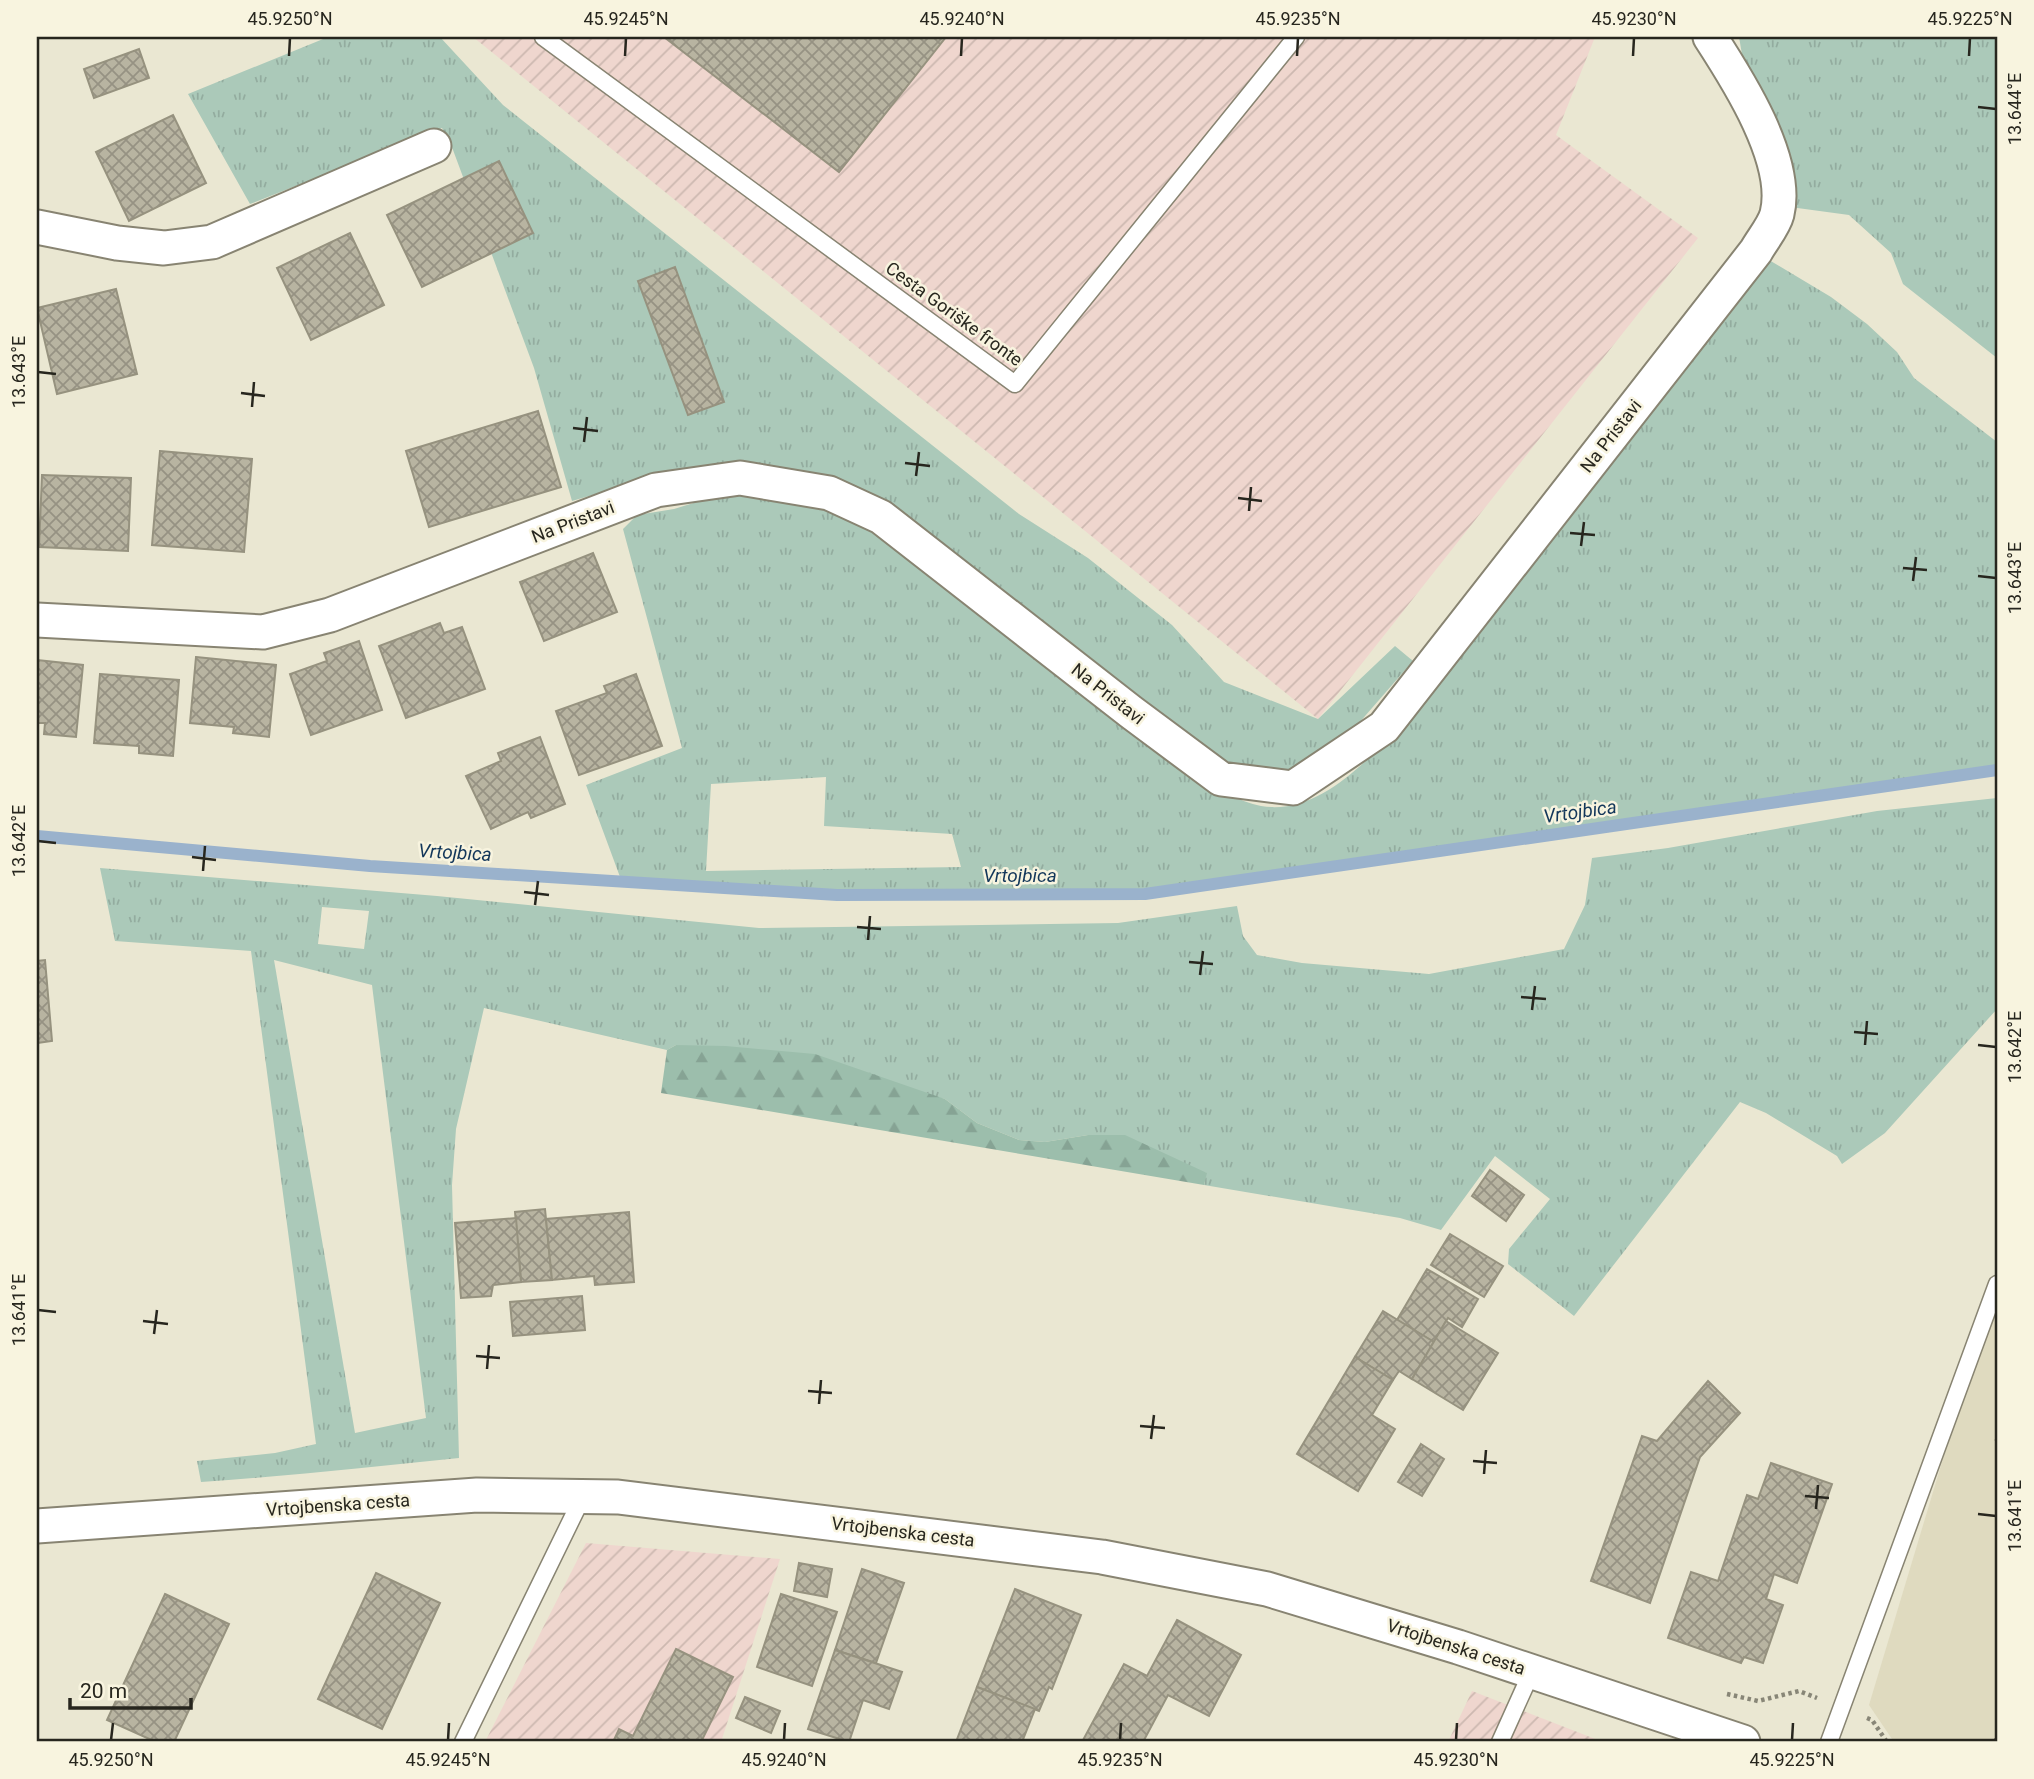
<svg xmlns="http://www.w3.org/2000/svg" width="2034" height="1779" font-family="Roboto,sans-serif">
<defs>
<pattern id="industrial-furrows" width="10" height="10" patternUnits="userSpaceOnUse" patternTransform="scale(1.75)"><rect width="10" height="10" fill="#efd6ce"/><path d="M-1 1l2-2M0 10L10 0M9 11l2-2" fill="none" stroke="#cdb8b0"/></pattern>
<pattern id="grass-tufts" width="24" height="20" patternUnits="userSpaceOnUse" patternTransform="scale(1.75)"><rect width="24" height="20" fill="#abc9b9"/><path d="M3 7l-1-3M5 7V3M7 7l1-3M15 17l-1-3M17 17v-4M19 17l1-3" fill="none" stroke="#93ac9f"/></pattern>
<pattern id="forest-firs" width="22" height="20" patternUnits="userSpaceOnUse" patternTransform="scale(1.75)"><rect width="22" height="20" fill="#9cbeac"/><path d="M5 1l3.5 6h-7zM16 11l3.5 6h-7z" fill="#86a394"/></pattern>
<pattern id="building-cross-hatch" width="8" height="8" patternUnits="userSpaceOnUse" patternTransform="scale(1.75)"><rect width="8" height="8" fill="#b8b4a1"/><path d="M0 0l8 8M0 8l8-8" fill="none" stroke="#969283"/></pattern>
</defs>
<rect width="100%" height="100%" fill="#eae7d2"/>
<!-- built -->
<path fill="#dfdabf" d="M1997 1279V1742H1894L1869 1705Z"/>
<!-- industrial -->
<g fill="url(#industrial-furrows)">
<path d="M473 37H1595L1556 135 1698 238 1318 719Z"/>
<path d="M586 1543 780 1559 721 1742H485Z"/>
<path d="M1472 1691 1603 1742H1448Z"/>
</g>
<!-- grass -->
<g fill="url(#grass-tufts)" fill-rule="evenodd">
<path d="M328 37H440L503 105 1019 514 1088 558 1172 625 1224 682 1318 719 1395 646 1413 661 1338 747 1284 775 1228 773 871 494 783 468 640 481 572 501 534 368 453 150 442 128 250 204 188 94Z"/>
<path d="M1739 37H1997V358L1903 284 1891 253 1849 215 1790 207 1743 60Z"/>
<path d="M1769 260 1831 297 1867 324 1897 352 1914 378 1997 442V769L1951 776 1876 782 1517 841 1119 893 993 897 833 898 766 896 623 885 586 785 682 748 623 529 637 515 674 509 726 493 798 497 851 515 1230 796C1240 799 1250 804 1261 806 1307 814 1348 779 1378 749ZM826 777 824 826 952 834 961 867 706 871 711 784Z"/>
<path d="M1997 798V1009L1885 1133 1842 1164 1837 1156 1766 1113 1740 1102 1574 1316 1508 1264 1509 1249 1550 1199 1495 1156 1441 1230 1400 1218 1204 1185 1206 1173 1088 1135 1045 1142 1019 1140 977 1123 945 1099 676 1045 667 1050 484 1008 456 1129 452 1185 459 1458C373 1467 287 1476 201 1482L197 1461 275 1453 316 1444 251 951 115 941 100 868 437 896 759 928 1118 923 1237 906 1243 936 1257 955 1302 963 1429 974 1564 949 1585 905 1592 858 1668 848 1877 811ZM322 907 369 911 364 949 318 944ZM274 960 372 985 426 1418 355 1433Z"/>
</g>
<!-- forest -->
<path fill="url(#forest-firs)" d="M676 1045 726 1046 815 1054 945 1099 977 1123 1019 1140 1045 1142 1088 1135H1125L1207 1173 1204 1185 661 1093 667 1050Z"/>
<g fill="none" stroke-linecap="round" stroke-linejoin="round">
<!-- stream -->
<path stroke="#9ab2cc" stroke-width="12" d="M37 836 370 866 837 895 1145 894 1997 770"/>
</g>
<!-- building -->
<g fill="url(#building-cross-hatch)" stroke="#96927f" stroke-width="2">
<path d="M664 37H946L839 172Z"/>
<path d="M139 49 149 78 94 98 84 69Z"/>
<path d="M173 115 206 183 129 221 96 152Z"/>
<path d="M499 161 533 233 422 287 387 215Z"/>
<path d="M350 233 384 305 311 340 277 268Z"/>
<path d="M675 267 724 402 688 415 638 281Z"/>
<path d="M116 289 137 374 57 394 37 308Z"/>
<path d="M538 411 561 487 429 527 406 451Z"/>
<path d="M160 451 252 459 244 552 152 545Z"/>
<path d="M42 475 131 478 128 551 39 547Z"/>
<path d="M593 553 617 612 544 641 520 582Z"/>
<path d="M440 623 444 633 462 627 485 689 406 718 379 646Z"/>
<path d="M359 641 382 710 311 735 290 674 327 661 324 653Z"/>
<path d="M196 657 276 665 269 737 233 733 234 727 190 723Z"/>
<path d="M37 660 83 665 76 737 44 734 45 723H37Z"/>
<path d="M100 674 179 680 173 756 139 753V746L94 743Z"/>
<path d="M636 674 662 746 579 775 556 711 607 693 604 686Z"/>
<path d="M540 737 565 804 531 818 528 812 491 829 466 776 501 761 498 753Z"/>
<path d="M45 960 52 1041 37 1043V961Z"/>
<path d="M1490 1170 1524 1195 1506 1221 1472 1196Z"/>
<path d="M545 1209 552 1280 521 1282 515 1212Z"/>
<path d="M629 1212 634 1282 595 1285 594 1276 552 1280 546 1219Z"/>
<path d="M516 1218 521 1282 493 1285 491 1296 461 1298 455 1223Z"/>
<path d="M1450 1234 1503 1266 1484 1297 1431 1265Z"/>
<path d="M1427 1269 1478 1299 1462 1327 1448 1318 1434 1342 1397 1320Z"/>
<path d="M582 1296 585 1330 513 1336 510 1302Z"/>
<path d="M1383 1311 1434 1342 1412 1379 1399 1371 1393 1380 1355 1357Z"/>
<path d="M1446 1321 1498 1353 1463 1410 1412 1379Z"/>
<path d="M1355 1357 1393 1380 1372 1415 1395 1429 1358 1491 1297 1454Z"/>
<path d="M1708 1381 1740 1413 1700 1457 1650 1603 1591 1581 1642 1436 1657 1441Z"/>
<path d="M1421 1444 1444 1459 1422 1496 1398 1482Z"/>
<path d="M1771 1463 1832 1484 1797 1583 1774 1574 1766 1599 1783 1605 1763 1663 1744 1657 1741 1663 1668 1638 1691 1572 1718 1581 1747 1495 1758 1499Z"/>
<path d="M799 1563 832 1569 827 1597 794 1591Z"/>
<path d="M862 1569 904 1583 876 1663 835 1650Z"/>
<path d="M376 1573 440 1603 382 1729 318 1699Z"/>
<path d="M1015 1589 1081 1615 1052 1689 1049 1687 1039 1711 977 1687Z"/>
<path d="M165 1594 229 1624 174 1742H156L107 1720Z"/>
<path d="M781 1594 837 1612 812 1686 757 1667Z"/>
<path d="M1177 1620 1241 1655 1209 1716 1168 1695 1143 1742H1082L1124 1664 1147 1676Z"/>
<path d="M676 1649 733 1677 701 1742H613L619 1729 633 1736Z"/>
<path d="M835 1650 902 1672 889 1709 863 1700 849 1742 808 1729Z"/>
<path d="M977 1687 1035 1709 1022 1742H956Z"/>
<path d="M745 1697 780 1711 771 1733 736 1718Z"/>
</g>
<g fill="none" stroke-linecap="round" stroke-linejoin="round">
<defs>
<g id="service">
<path d="M543 37 1015 384 1296 37"/>
<path d="M463 1742 583 1496"/>
<path d="M1500 1742 1532 1671"/>
<path d="M1829 1742 1997 1284"/>
</g>
<g id="minor">
<path d="M37 227 117 243 164 248 212 242 434 146"/>
<path d="M37 620 263 632 330 615 656 490 740 478 829 493 881 517 1131 712 1221 779 1293 788 1384 727 1756 251C1762 240 1774 226 1777 214 1790 161 1738 80 1710 37"/>
<path d="M37 1526 477 1495 618 1497 1102 1557 1267 1589 1458 1647 1743 1742"/>
</g>
</defs>
<!-- service casing -->
<use href="#service" stroke="#888472" stroke-width="19"/>
<!-- minor casing -->
<use href="#minor" stroke="#888472" stroke-width="37"/>
<!-- path -->
<g stroke="#888677" stroke-width="4.5" stroke-dasharray="3.5 3.5" stroke-linecap="butt">
<path d="M1997 1441V1439"/>
<path d="M1727 1694 1758 1701 1799 1691 1817 1698"/>
<path d="M1867 1718 1872 1720 1887 1742"/>
<path d="M1995 1742 1997 1737"/>
</g>
<!-- service -->
<use href="#service" stroke="#fff" stroke-width="16"/>
<!-- minor -->
<use href="#minor" stroke="#fff" stroke-width="33"/>
</g>
<!-- ticks -->
<path fill="none" stroke="#27261e" stroke-width="2.5" d="M289 56 290 38M625 56 626 38M961 56 962 38M1297 56 1298 38M1633 56 1634 38M1969 56 1970 38M1978 107 1996 109M38 372 56 374M241 393 265 396M252 407 254 382M573 428 598 431M584 442 587 417M905 463 930 466M916 476 919 452M1238 498 1262 501M1249 511 1251 487M1570 533 1595 535M1581 546 1584 522M1903 568 1927 570M1978 576 1996 578M1913 581 1916 557M38 841 56 843M192 857 216 860M203 871 205 846M524 892 549 895M535 905 538 881M857 927 881 929M868 940 870 916M1189 962 1213 964M1200 975 1203 951M1521 997 1546 999M1532 1010 1535 986M1854 1032 1878 1034M1865 1045 1867 1021M1978 1045 1996 1047M38 1310 56 1312M143 1321 168 1324M154 1334 157 1310M476 1356 500 1358M487 1369 489 1345M808 1391 832 1393M819 1404 821 1380M1140 1426 1165 1428M1151 1439 1154 1415M1473 1461 1497 1463M1484 1474 1486 1450M1805 1496 1829 1498M1816 1509 1818 1485M1978 1514 1996 1516M111 1740 113 1723M448 1740 449 1723M784 1740 785 1723M1120 1740 1121 1723M1456 1740 1457 1723M1792 1740 1793 1723"/>
<g text-anchor="middle" stroke-width="5" stroke-linejoin="round" paint-order="stroke">
<!-- street labels -->
<g font-size="18" fill="#27261e" stroke="#f8f4df">
<text transform="translate(954 314) rotate(36)" y="6">Cesta Goriške fronte</text>
<text transform="translate(1611 436) rotate(-52)" y="6">Na Pristavi</text>
<text transform="translate(573 522) rotate(-21)" y="6">Na Pristavi</text>
<text transform="translate(1108 694) rotate(38)" y="6">Na Pristavi</text>
<text transform="translate(338 1505) rotate(-4)" y="6">Vrtojbenska cesta</text>
<text transform="translate(903 1532) rotate(7)" y="6">Vrtojbenska cesta</text>
<text transform="translate(1456 1647) rotate(18)" y="6">Vrtojbenska cesta</text>
</g>
<!-- water labels -->
<g font-size="19" font-style="italic" fill="#13375a" stroke="#f8f4df">
<text transform="translate(1580 811) rotate(-8)" y="7">Vrtojbica</text>
<text transform="translate(455 852) rotate(3)" y="7">Vrtojbica</text>
<text x="1020" y="882">Vrtojbica</text>
</g>
</g>
<!-- border -->
<rect width="2034" height="1779" fill="none" stroke="#f8f4df" stroke-width="77"/>
<!-- scale -->
<path d="M70 1698v10h121v-10" fill="none" stroke="#27261e" stroke-width="3.5"/>
<text x="80" y="1698" font-size="21" fill="#27261e" stroke="#f8f4df" stroke-width="5" paint-order="stroke">20 m</text>
<rect x="38" y="38" width="1958" height="1702" fill="none" stroke="#27261e" stroke-width="2.5"/>
<g font-size="18" text-anchor="middle" fill="#27261e">
<text x="290" y="25">45.9250°N</text>
<text x="626" y="25">45.9245°N</text>
<text x="962" y="25">45.9240°N</text>
<text x="1298" y="25">45.9235°N</text>
<text x="1634" y="25">45.9230°N</text>
<text x="1970" y="25">45.9225°N</text>
<text transform="translate(2015 109) rotate(-90)" y="6">13.644°E</text>
<text transform="translate(19 372) rotate(-90)" y="6">13.643°E</text>
<text transform="translate(2015 578) rotate(-90)" y="6">13.643°E</text>
<text transform="translate(19 841) rotate(-90)" y="6">13.642°E</text>
<text transform="translate(2015 1047) rotate(-90)" y="6">13.642°E</text>
<text transform="translate(19 1310) rotate(-90)" y="6">13.641°E</text>
<text transform="translate(2015 1516) rotate(-90)" y="6">13.641°E</text>
<text x="111" y="1766">45.9250°N</text>
<text x="448" y="1766">45.9245°N</text>
<text x="784" y="1766">45.9240°N</text>
<text x="1120" y="1766">45.9235°N</text>
<text x="1456" y="1766">45.9230°N</text>
<text x="1792" y="1766">45.9225°N</text>
</g>
</svg>
